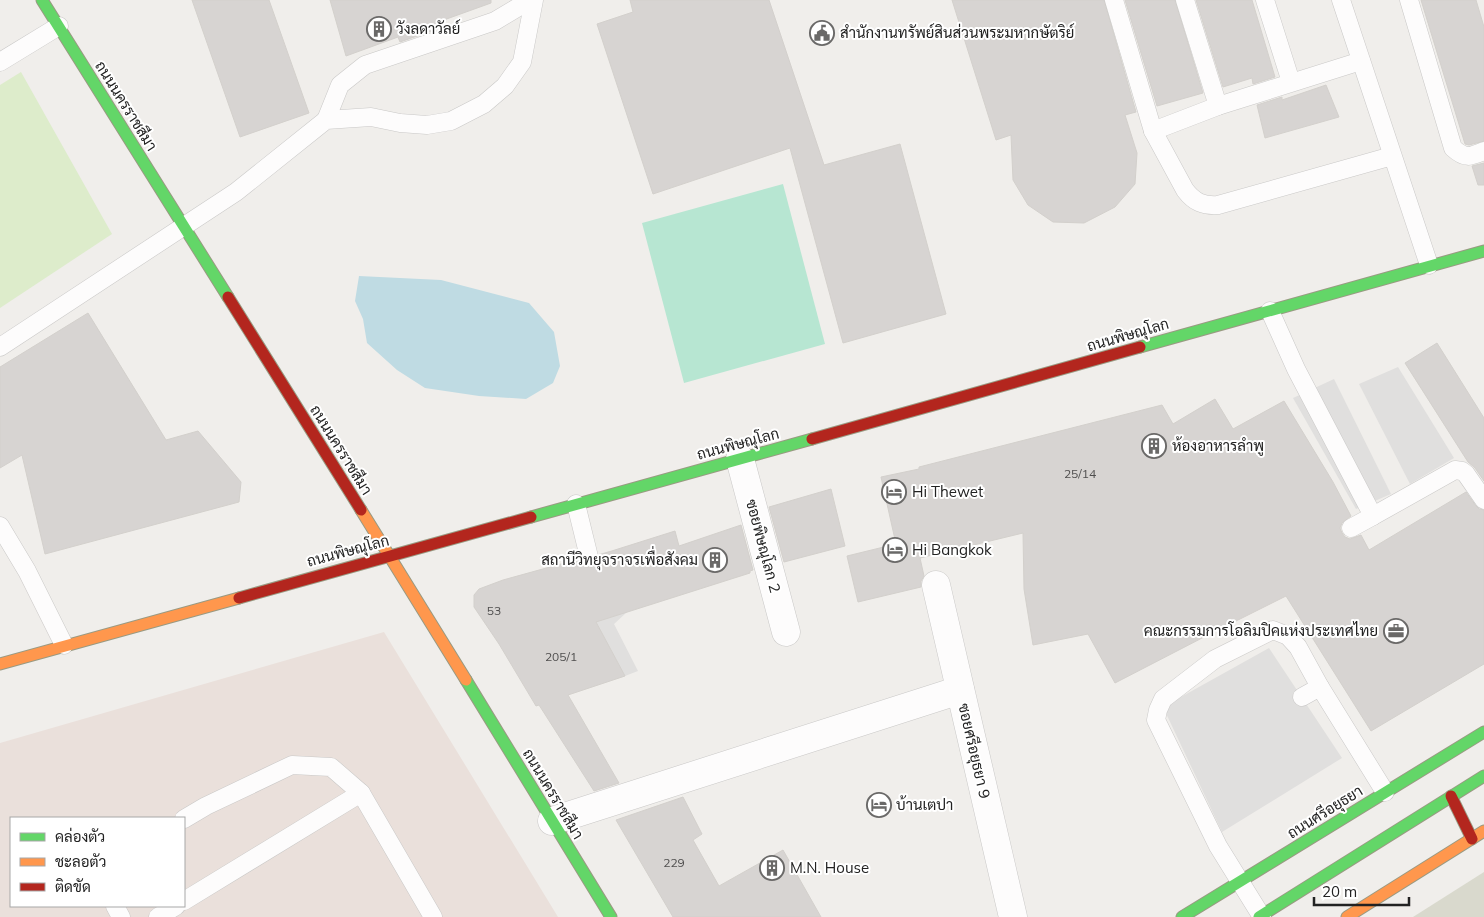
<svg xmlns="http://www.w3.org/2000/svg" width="1484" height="917" font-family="Mulish,Sarabun,sans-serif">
<rect width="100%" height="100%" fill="#f0eeeb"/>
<!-- military -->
<path fill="#eae0db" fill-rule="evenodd" d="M384 632 558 917H0V743ZM11 818H184V906H11Z"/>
<!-- construction -->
<path fill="#d9d9cd" d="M1484 872V917H1413Z"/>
<!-- grass -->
<path fill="#ddeccb" d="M21 72 112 234 0 308V85Z"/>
<!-- pitch -->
<path fill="#b7e6d2" d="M783 184 825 344 684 383 642 223Z"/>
<!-- parking -->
<g fill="#e0dfde">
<path d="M1398 367 1454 458 1410 484 1359 384Z"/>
<path d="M1334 379 1391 494 1356 509 1293 398Z"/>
<path d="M610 551 627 612 614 624 638 671 625 676 587 606 577 595 568 562Z"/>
<path d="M1269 648 1342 758 1222 832 1163 707Z"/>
</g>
<!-- water -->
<path fill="#bfdbe3" d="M359 276 441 280 529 303 554 332 560 366 553 383 526 399 479 396 425 388 397 370 367 343 363 319 355 301Z"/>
<!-- building -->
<g fill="#d7d4d2" stroke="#d3d0cc">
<path d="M192 0H269L309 113 240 137Z"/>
<path d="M330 0H491V3L441 21 443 27 400 42 398 37 346 56Z"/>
<path d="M630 0H769L824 165 900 144 946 314 843 343 790 148 653 194 597 24 633 12Z"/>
<path d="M952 0H1104L1136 112 1125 115 1137 153 1135 184 1115 207 1084 223 1053 222 1028 205 1013 180 1011 135 996 140Z"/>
<path d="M1125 0H1175L1203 93 1157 106Z"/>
<path d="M1196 0H1252L1275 77 1253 84 1252 78 1223 87Z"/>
<path d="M1421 0H1476L1484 27V141L1469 145 1465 144Z"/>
<path d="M1326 85 1339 117 1265 138 1257 105 1282 97V100Z"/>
<path d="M1484 163V185H1478L1472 166Z"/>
<path d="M88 313 166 440 198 431 241 482 239 502 45 554 22 455 0 468V367Z"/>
<path d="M1437 343 1484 418V481L1475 468 1468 462 1405 363Z"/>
<path d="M1215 399 1233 429 1284 401 1333 482 1351 516 1342 523 1340 528 1342 533 1345 537 1350 539 1361 535 1369 550 1466 492 1476 506 1479 509 1484 510V664L1371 731 1286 596 1204 637 1115 683 1088 634 1033 645 1024 589 1023 533 920 558 924 576 921 581V587L858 602 847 556 896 544 881 477 919 469V467L1162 405 1173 424Z"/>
<path d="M831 489 845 546 784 562 769 507Z"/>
<path d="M741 525 753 570 750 571V573L596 622 625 676 568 695 619 783 594 791 539 705 536 706 499 644 474 607V595L479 589 503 580 568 562 569 564 579 561 582 565 586 567H592L596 565 599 560V555L675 531 679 546Z"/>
<path d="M683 797 702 834 693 840 719 886 783 850 821 917H673L616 820Z"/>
</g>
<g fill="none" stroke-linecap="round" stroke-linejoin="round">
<defs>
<g id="lane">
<path d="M1114 0 1153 131 1185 190C1194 202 1203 206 1218 205L1392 156"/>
<path d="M1185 0 1218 106"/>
<path d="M1265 0 1291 82"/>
<path d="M1341 0 1429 265"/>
<path d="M1409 0 1453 148C1465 159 1470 157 1484 151"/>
<path d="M0 62 59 26"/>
<path d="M326 120 340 85 365 65 495 21 530 0"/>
<path d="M1153 131 1218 106 1361 61"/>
<path d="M1270 311 1296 369 1373 516 1455 470 1462 471 1466 474 1484 500"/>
<path d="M0 347 236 192 326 120 371 117 400 123 427 125 451 121 484 104 505 86 522 62 534 0"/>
<path d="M576 504 589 557"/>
<path d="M0 526 27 571 64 645"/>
<path d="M1351 528 1373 516"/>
<path d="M1302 697 1320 687"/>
<path d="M184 819 206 806 292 765 331 767 361 793 433 917"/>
<path d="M184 901 361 793"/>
<path d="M115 906 121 917"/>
<path d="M158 917 176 906"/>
<path d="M1262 917 1218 846 1156 720 1158 710 1163 699 1215 659 1273 630 1288 636 1298 647 1320 687 1385 792"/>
</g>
<g id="street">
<path d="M740 459 786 632"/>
<path d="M936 585 1013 917"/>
<path d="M552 821 960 690"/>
</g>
<g id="fast">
<path d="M42 0 228 297"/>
<path d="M1140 347 1484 251"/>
<path d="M531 517 812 439"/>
<path d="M466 680 611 917"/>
<path d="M1182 917 1484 732"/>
<path d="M1259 917 1484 776"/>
</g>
<g id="slow">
<path d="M361 510 466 680"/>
<path d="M0 664 239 598"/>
<path d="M1347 917 1484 831"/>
</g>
<g id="jam">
<path d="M228 297 361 510"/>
<path d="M812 439 1140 347"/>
<path d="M239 598 531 517"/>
<path d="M1451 796 1472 839"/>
</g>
</defs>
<!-- lane casing -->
<use href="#lane" stroke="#c9c8c7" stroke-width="19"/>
<!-- street casing -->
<use href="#street" stroke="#c9c8c7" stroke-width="29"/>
<!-- fast casing -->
<use href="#fast" stroke="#999a82" stroke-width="13"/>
<!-- slow casing -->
<use href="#slow" stroke="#999a82" stroke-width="13"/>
<!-- jam casing -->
<use href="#jam" stroke="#999a82" stroke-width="13"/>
<!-- lane -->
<use href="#lane" stroke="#fdfcfc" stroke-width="18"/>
<!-- street -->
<use href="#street" stroke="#fdfcfc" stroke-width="28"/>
<!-- fast -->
<use href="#fast" stroke="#63d668" stroke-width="11"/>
<!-- slow -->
<use href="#slow" stroke="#ff974d" stroke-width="11"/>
<!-- jam -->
<use href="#jam" stroke="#b3261e" stroke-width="11"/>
</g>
<!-- icons -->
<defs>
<symbol id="building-ring" viewBox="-11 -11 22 22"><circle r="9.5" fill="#fff" stroke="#6a6968" stroke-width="1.5"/><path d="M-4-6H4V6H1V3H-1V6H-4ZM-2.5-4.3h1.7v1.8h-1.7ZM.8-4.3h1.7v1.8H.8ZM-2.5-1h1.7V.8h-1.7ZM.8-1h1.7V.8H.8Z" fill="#6a6968"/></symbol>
<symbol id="civic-ring" viewBox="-11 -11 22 22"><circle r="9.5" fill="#fff" stroke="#6a6968" stroke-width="1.5"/><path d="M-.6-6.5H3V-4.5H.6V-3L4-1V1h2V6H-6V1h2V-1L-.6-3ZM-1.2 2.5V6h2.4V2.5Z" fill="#6a6968"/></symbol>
<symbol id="hotel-ring" viewBox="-11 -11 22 22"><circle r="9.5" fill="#fff" stroke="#6a6968" stroke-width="1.5"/><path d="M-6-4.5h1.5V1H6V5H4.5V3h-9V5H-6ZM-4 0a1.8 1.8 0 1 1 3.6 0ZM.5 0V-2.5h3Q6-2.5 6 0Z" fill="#6a6968"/></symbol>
<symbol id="office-ring" viewBox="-11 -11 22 22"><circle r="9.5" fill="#fff" stroke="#6a6968" stroke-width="1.5"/><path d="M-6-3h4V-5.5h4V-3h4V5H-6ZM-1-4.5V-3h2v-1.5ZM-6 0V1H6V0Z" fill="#6a6968"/></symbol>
</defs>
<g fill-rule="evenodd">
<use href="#building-ring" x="365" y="15" width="28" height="28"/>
<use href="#civic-ring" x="808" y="19" width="28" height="28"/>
<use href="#building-ring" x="1140" y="432" width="28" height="28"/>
<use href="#hotel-ring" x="880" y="478" width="28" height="28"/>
<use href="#hotel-ring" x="881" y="536" width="28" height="28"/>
<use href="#building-ring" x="701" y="546" width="28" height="28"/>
<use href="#office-ring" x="1382" y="617" width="28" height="28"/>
<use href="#hotel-ring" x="865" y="791" width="28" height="28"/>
<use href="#building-ring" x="758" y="854" width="28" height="28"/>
</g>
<g text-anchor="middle" stroke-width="4" stroke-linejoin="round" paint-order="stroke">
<!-- number labels -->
<g font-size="12" fill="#4f4e4e">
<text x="1080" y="478">25/14</text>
<text x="494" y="615">53</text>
<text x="561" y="661">205/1</text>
<text x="674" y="867">229</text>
</g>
<!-- poi labels -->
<g font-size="15" fill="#222" stroke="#fff" text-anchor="start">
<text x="396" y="34">วังลดาวัลย์</text>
<text x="840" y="38">สำนักงานทรัพย์สินส่วนพระมหากษัตริย์</text>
<text x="1172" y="451">ห้องอาหารลำพู</text>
<text x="912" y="497">Hi Thewet</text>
<text x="912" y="555">Hi Bangkok</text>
<text x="698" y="565" text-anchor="end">สถานีวิทยุจราจรเพื่อสังคม</text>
<text x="1378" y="636" text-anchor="end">คณะกรรมการโอลิมปิคแห่งประเทศไทย</text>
<text x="896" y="810">บ้านเตปา</text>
<text x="790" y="873">M.N. House</text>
</g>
<!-- street labels -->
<g font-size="15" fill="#222" stroke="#fff">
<text transform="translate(126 106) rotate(58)" y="5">ถนนนครราชสีมา</text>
<text transform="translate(1128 335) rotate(-16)" y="5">ถนนพิษณุโลก</text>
<text transform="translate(738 444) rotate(-15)" y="5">ถนนพิษณุโลก</text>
<text transform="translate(341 450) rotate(58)" y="5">ถนนนครราชสีมา</text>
<text transform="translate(763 546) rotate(75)" y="5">ซอยพิษณุโลก 2</text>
<text transform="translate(348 551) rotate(-15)" y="5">ถนนพิษณุโลก</text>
<text transform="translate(974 751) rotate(77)" y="5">ซอยศรีอยุธยา 9</text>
<text transform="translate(553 794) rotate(59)" y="5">ถนนนครราชสีมา</text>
<text transform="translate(1325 812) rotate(-32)" y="5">ถนนศรีอยุธยา</text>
</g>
</g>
<!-- legend -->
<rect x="10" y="817" width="175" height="90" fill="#ffffff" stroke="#a7a7a7"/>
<rect x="20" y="833" width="25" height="8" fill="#63d668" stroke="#a7a7a7"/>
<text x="55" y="842" font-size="15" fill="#222222">คล่องตัว</text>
<rect x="20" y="858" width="25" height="8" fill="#ff974d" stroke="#a7a7a7"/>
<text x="55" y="867" font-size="15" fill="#222222">ชะลอตัว</text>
<rect x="20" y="883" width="25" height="8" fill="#b3261e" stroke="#a7a7a7"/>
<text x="55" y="892" font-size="15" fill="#222222">ติดขัด</text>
<!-- scale -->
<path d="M1314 897v8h95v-8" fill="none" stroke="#222222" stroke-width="2.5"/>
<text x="1322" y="897" font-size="15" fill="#222222" stroke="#ffffff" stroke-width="4" paint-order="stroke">20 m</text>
</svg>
